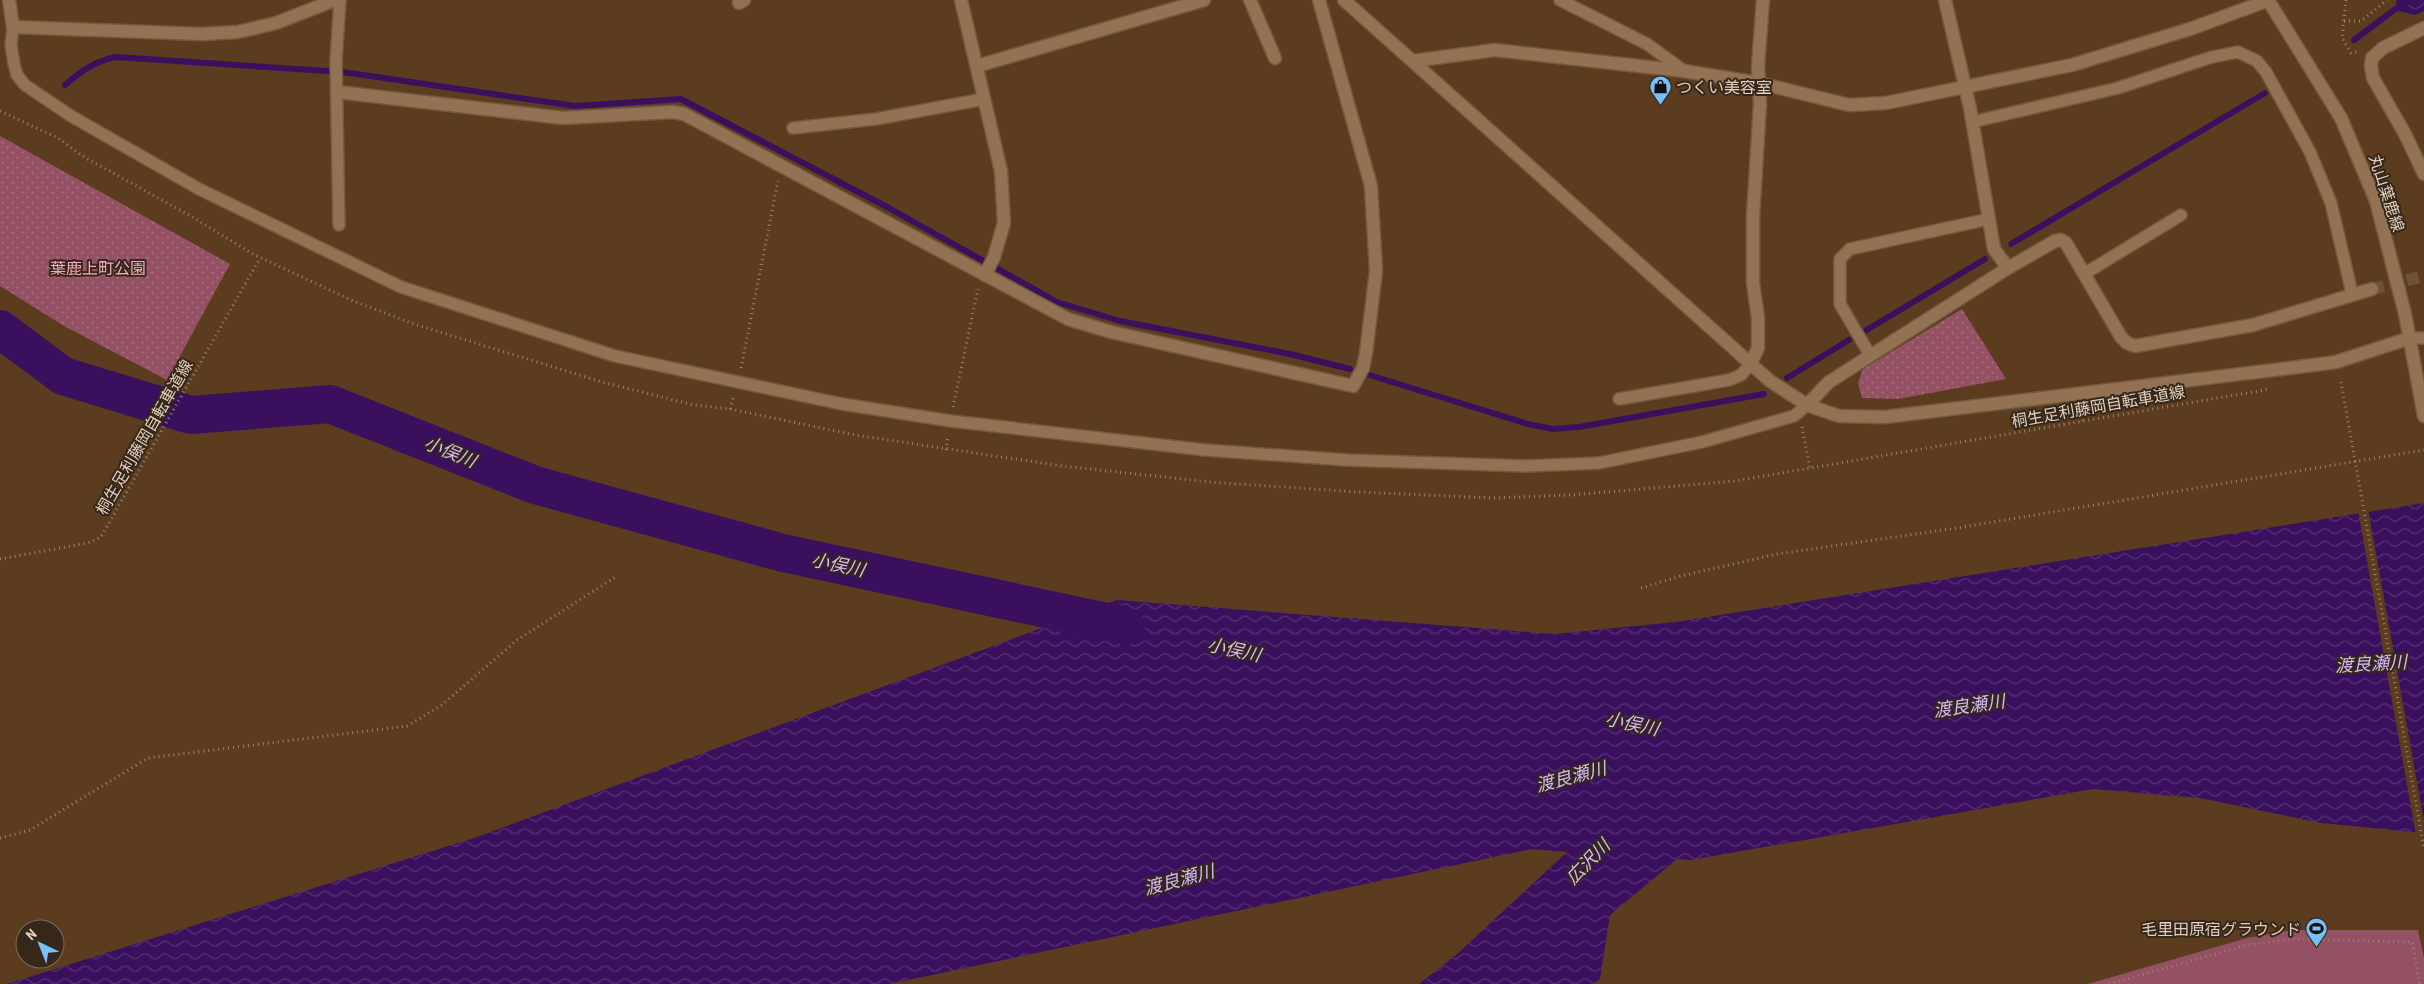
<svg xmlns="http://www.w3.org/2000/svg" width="2424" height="984" font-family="'Roboto Condensed','Noto Sans JP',sans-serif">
<defs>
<pattern id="park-dots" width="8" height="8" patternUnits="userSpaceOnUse" patternTransform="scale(1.25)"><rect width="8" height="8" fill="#935163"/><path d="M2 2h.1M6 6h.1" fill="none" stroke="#a7717e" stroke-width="1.8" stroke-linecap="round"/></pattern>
<pattern id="water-waves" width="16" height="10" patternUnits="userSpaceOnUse" patternTransform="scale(1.25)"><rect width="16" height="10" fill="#3a105e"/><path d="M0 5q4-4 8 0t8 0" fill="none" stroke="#563273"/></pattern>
</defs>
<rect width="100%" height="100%" fill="#5b3c1e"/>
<!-- park -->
<g fill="url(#park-dots)">
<path d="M0 136 230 264 167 380 64 326 0 286Z"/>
<path d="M1962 309 2006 379 1898 399 1862 398 1858 383 1863 369Z"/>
</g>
<!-- pitch -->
<path fill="#935163" d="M2293 930H2418L2424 958V984H2088L2247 938Z"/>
<!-- water -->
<g fill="url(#water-waves)">
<path d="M2397 0H2424V11L2415 15 2394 10Z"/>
<path d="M2424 503V833L2321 823 2200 798 2093 789 1691 860 1677 859 1610 915 1600 979 1593 984H1419L1456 955 1567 852 1532 849 889 984H7L477 837 1117 600 1554 634 1676 622Z"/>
</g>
<!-- pier -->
<path fill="#5b3c1e" d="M2368 509 2424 821V835H2416L2358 511Z"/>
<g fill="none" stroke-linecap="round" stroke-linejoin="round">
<!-- stream -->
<g stroke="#3a105e" stroke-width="6">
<path d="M2354 40 2394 10 2412 0"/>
<path d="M65 85C81 71 94 62 115 57L343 72 575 106 681 99 889 208 1057 302 1120 321 1290 354 1350 369"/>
<path d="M2011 244 2265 93"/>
<path d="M1865 331 1985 259"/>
<path d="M1366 374 1528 424 1553 429 1579 427 1764 394"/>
<path d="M1787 378 1849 340"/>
</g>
<!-- river -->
<path stroke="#3a105e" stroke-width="38" d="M0 329 63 376 191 415 330 404 535 485 783 553 1126 626"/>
<!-- minor-tunnel -->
<path stroke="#6f5236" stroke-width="12" stroke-dasharray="12 6" stroke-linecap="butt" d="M2372 289 2424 276"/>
<defs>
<g id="service">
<path d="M1560 0 1647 44 1684 71"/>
<path d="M13 27 11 45 14 64 17 75 25 85 71 116 199 189 401 287 615 356 842 404 951 421 1205 450 1347 460 1527 466 1599 463 1702 442 1794 416 1807 405"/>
<path d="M1972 122 2118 88 2212 57 2238 52 2257 61 2266 72 2310 152 2331 203 2352 293"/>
<path d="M793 128 876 119 984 99"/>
<path d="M339 225 336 61 340 0"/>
<path d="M2084 274 2181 215"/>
<path d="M2410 338H2424"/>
<path d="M1870 355 1840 304V259L1850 249 1989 219"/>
<path d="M1619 399 1729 380 1741 375 1750 365"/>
</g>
<g id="minor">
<path d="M9 0 13 27 201 34 238 32 276 23 335 0"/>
<path d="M961 0 1001 171 1004 223 994 257 985 275"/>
<path d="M1250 0 1275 58"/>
<path d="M1344 0 1770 381 1807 405 1839 416 1885 417 2306 366 2336 362 2410 338"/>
<path d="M1945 0 1970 108 1994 249 2008 268"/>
<path d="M739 3 744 0"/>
<path d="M2424 28 2383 48 2372 58 2371 66 2373 78 2405 134 2424 174"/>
<path d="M1413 61 1495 50 1684 71 1759 83"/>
<path d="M977 66 1204 0"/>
<path d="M337 92 563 118 673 112 684 114 1068 319 1111 332 1353 386 1363 368 1366 353 1376 271 1371 186 1319 0"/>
<path d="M1750 365 1758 348V318L1753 283V216L1760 104 1758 66 1763 0"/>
<path d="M1807 405 1829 382 2008 268 2055 241 2061 240 2066 243 2121 337 2127 343 2135 346 2253 325 2372 289"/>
</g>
<path id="tertiary" d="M1759 83 1849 105 1886 103 2072 65 2190 29 2269 0"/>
<path id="secondary" d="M2268 0 2341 118 2376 201 2405 314 2424 416"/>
</defs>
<!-- service casing -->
<use href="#service" stroke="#735a3f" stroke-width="14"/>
<!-- minor casing -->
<use href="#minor" stroke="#735a3f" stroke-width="15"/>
<!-- tertiary casing -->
<use href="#tertiary" stroke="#735a3f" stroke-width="15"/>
<!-- secondary casing -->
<use href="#secondary" stroke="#735a3f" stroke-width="15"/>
<!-- path -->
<g stroke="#9d846c" stroke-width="3" stroke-dasharray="1 4" stroke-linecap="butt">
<path d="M2346 0 2342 38 2351 53 2357 52"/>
<path d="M2344 21H2361L2387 0"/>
<path d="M0 111 58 138 84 157 189 215 253 254 351 300 414 324 602 382 694 405 730 409 855 435 1062 466 1210 482 1358 492 1494 498 1571 495 1735 481 2270 389"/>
<path d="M741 368 778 181"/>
<path d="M953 407 978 289"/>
<path d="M730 409 734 395"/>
<path d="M2081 410 2083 421"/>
<path d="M1802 427 1810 468"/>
<path d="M946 450 948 436"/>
<path d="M0 559 88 543 101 537 260 258"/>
<path d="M1641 588 1681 576 1777 554 1957 528 2424 450"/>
<path d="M0 838 30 830 148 758 407 726 442 705 517 640 617 576"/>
<path d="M2109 984 2248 945 2291 939 2412 942 2420 984"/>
</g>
<!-- service -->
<use href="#service" stroke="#937153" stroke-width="11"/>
<!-- minor -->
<use href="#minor" stroke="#937153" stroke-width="12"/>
<!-- tertiary -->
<use href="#tertiary" stroke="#937153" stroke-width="12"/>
<!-- secondary -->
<use href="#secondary" stroke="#937153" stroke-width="12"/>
<!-- path-bridge -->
<path stroke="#9d846c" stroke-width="3" stroke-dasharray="1 4" stroke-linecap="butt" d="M2341 382 2424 848"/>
</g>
<!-- icons -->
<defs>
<symbol id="shop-pin" viewBox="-11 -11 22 30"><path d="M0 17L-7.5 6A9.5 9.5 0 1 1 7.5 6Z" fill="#77bff7" stroke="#35271a"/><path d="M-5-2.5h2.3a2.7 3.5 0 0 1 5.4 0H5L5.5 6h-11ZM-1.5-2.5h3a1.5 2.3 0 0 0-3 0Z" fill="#111"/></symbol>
<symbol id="stadium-pin" viewBox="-11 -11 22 30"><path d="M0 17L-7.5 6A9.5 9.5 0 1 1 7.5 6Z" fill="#77bff7" stroke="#35271a"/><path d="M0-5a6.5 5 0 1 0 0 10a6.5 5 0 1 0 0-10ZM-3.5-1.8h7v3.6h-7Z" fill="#111"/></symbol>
</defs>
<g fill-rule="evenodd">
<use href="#shop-pin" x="1648" y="74" width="25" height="34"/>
<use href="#stadium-pin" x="2304" y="916" width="25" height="34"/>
</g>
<g text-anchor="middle" stroke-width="4" stroke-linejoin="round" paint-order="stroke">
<!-- poi labels -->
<g font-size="16" fill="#e3d0bf" stroke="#35271a" text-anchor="start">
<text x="1676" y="93">つくい美容室</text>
<text x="2301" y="935" text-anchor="end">毛里田原宿グラウンド</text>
</g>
<!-- street labels -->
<g font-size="16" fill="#e3d0bf" stroke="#35271a">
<text transform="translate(2387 193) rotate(72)" y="6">丸山葉鹿線</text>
<text transform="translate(2098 406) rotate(-10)" y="6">桐生足利藤岡自転車道線</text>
<text transform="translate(144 437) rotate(-60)" y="6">桐生足利藤岡自転車道線</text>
</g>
<!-- park labels -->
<g font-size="16" fill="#f9abbe" stroke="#35271a">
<text x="98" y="274">葉鹿上町公園</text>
</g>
<!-- water labels -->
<g font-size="18" font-style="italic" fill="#d5bafc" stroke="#35271a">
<text transform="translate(450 452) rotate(22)" y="6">小俣川</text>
<text transform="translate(838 565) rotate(12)" y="6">小俣川</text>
<text transform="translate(1234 650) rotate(12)" y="6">小俣川</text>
<text transform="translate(2371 664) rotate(-3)" y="6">渡良瀬川</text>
<text transform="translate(1969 706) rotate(-8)" y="6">渡良瀬川</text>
<text transform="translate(1632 724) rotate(12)" y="6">小俣川</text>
<text transform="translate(1571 777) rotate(-15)" y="6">渡良瀬川</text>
<text transform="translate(1588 862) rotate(-46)" y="6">広沢川</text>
<text transform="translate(1179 880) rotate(-15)" y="6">渡良瀬川</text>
</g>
</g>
<!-- north arrow -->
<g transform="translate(40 944) rotate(317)"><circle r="24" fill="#35271a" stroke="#7b6b5c"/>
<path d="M0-4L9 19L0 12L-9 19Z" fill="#77bff7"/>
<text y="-8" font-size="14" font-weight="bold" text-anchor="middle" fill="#e3d0bf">N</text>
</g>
</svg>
